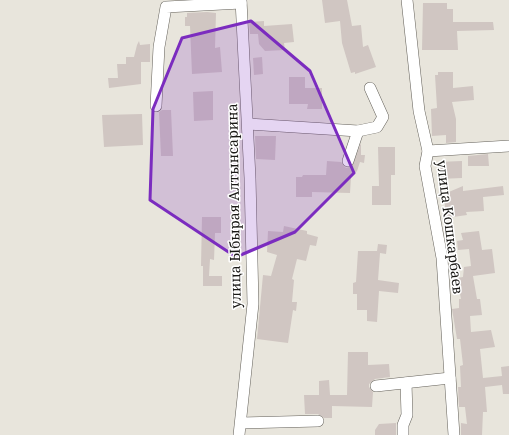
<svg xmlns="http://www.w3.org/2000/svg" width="509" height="435" font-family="'Noto Serif',serif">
<rect width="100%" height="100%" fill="#e8e5dc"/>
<!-- building -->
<g fill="#d0c6c2">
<path d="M322 0H347L352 26 361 25 363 47 368 45 376 67 355 74V72L351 73 342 43 340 21 325 23Z"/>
<path d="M423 3H447V9H453V22H493L494 30 457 31 458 50H422Z"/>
<path d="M207 12 216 13 215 48 220 47 222 72 192 74 190 26H185V17H187V13Z"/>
<path d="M264 21V26L292 24 294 42 284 43 285 50 265 51 259 44 258 34H250L249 22Z"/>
<path d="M139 41 140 45 150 44V62H141V84L109 88 108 78H118L117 64H126V57H134L137 45Z"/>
<path d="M262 57 263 74 254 75 253 58Z"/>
<path d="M438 72H453V88L473 86 474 100 452 102 456 119V142L446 143V135L432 136 431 109 437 108 435 75H438Z"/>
<path d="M289 77H305V88H322V109H307L308 104H289Z"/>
<path d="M213 91V120L194 121 193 92Z"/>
<path d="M162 110H171L173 156H161L159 112Z"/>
<path d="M142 114 143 145 104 147 102 115Z"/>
<path d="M255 136H276L275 160 256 159Z"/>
<path d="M361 143V155H365L364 163 360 162 357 171 351 177 350 193 312 192V197H296V177H302L303 175H326L327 161 341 162 346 168 352 166Z"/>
<path d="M378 147H395V175H391V205H372V186H379Z"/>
<path d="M488 154 489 166H468V156Z"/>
<path d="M462 161V178L439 179 438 162Z"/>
<path d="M463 186V191L503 186 504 195 483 197 484 211 466 212 467 215 446 218 444 194Z"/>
<path d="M202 217H221V233H215L214 260 210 259 209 276H222V286H203V266H201Z"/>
<path d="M284 226 307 231V234L318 237 316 246 310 245 306 261 297 259 292 279 294 280 292 302H297L296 311 293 310 288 343 257 339 263 275 271 276 277 255 267 252 268 231 283 232Z"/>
<path d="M479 231 482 250 492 249 495 273 473 276 477 299H480L482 315 470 316 471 332 491 330 495 347 480 349 483 378 502 376 501 367 509 366V394H503L502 385 485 387 487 412H483L482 435H461V423L467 424 465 407H459L458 387H461L460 366 463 365 460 339H457L452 309 459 308V299H461L457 278 463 277 464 267 471 266 469 249 458 250 457 241 463 240 461 233Z"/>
<path d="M378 244 387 245 386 254 380 253 378 280 399 283 398 293 379 291 377 322 367 321V310H357V294H353V283L356 282 358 251H377Z"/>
<path d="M348 352H368V365L389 364 390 377 375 379 369 384V387L373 392 372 407 332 406V418H324L318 414H305L304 395H319V381L329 380 330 395H347Z"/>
<path d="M396 423V435H375V430L379 424Z"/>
</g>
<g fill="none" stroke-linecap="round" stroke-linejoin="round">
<defs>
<g id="street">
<path d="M407 0 419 111 428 151 425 166 442 258 454 435"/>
<path d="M156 106 159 47 166 7 241 3"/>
<path d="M248 124 358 131 377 127 383 117 370 88"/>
<path d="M428 151 509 146"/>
<path d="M348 161 358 131"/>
<path d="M376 386 450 378"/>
<path d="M241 423 318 421"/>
<path d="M239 435 253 304 250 178 241 0"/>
<path d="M403 435V425L407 415 406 383"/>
</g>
</defs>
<!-- street casing -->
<use href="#street" stroke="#64615a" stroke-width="12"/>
<!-- street -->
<use href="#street" stroke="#fff" stroke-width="11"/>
</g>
<!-- marked area -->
<path fill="#7b2cbf" fill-opacity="0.2" stroke="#7b2cbf" stroke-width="3" stroke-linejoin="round" d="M251 21 310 71 354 173 295 232 236 257 150 200 153 109 182 38Z"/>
<g text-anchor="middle" stroke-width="3" stroke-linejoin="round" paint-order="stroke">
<!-- street labels -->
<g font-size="14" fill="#191815" stroke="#fff">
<text transform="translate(234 206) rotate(-91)" y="5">улица Ыбырая Алтынсарина</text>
<text transform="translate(450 227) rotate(83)" y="5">улица Кошкарбаев</text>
</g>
</g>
</svg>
